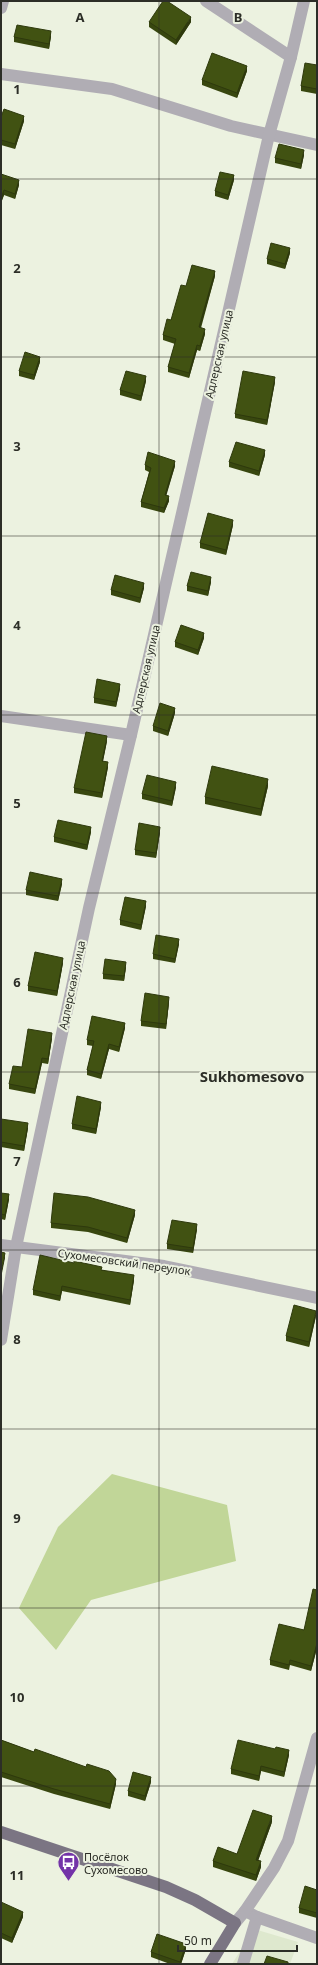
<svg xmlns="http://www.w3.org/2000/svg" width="318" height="1965" font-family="'Noto Sans',sans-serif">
<rect width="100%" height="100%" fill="#ecf2e0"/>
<!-- built -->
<path fill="#dee8ce" d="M254 1929 298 1942 290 1964H232Z"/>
<!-- green -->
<path fill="#c1d698" d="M112 1474 227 1505 236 1561 91 1600 56 1650 19 1608 58 1527Z"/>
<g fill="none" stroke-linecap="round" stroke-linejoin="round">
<!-- minor -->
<g stroke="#b0adb4" stroke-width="12">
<path d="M206 1 291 57"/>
<path d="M1 8 3 1"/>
<path d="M1 74 112 89 231 126 317 145"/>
<path d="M1 716 131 735"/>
<path d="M1 1245 164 1266 317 1298"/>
<path d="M1 1340 16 1247 89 908 131 735 269 135 291 57 304 1"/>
<path d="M245 1911 257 1917 317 1938"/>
<path d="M235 1923 245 1911 274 1868 288 1841 317 1738"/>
<path d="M243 1964 257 1917"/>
</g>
<!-- major -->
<path stroke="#7b7583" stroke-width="12" d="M1 1832 166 1887 195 1900 235 1923 210 1964"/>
</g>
<!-- wall -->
<g fill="#38470f">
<path d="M149 22H191L176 45 149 27Z"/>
<path d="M51 36 49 49 14 42V37Z"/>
<path d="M317 65V94L301 91V86Z"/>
<path d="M247 71 237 98 202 85V80Z"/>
<path d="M1 117 24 121 15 149 1 145Z"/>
<path d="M304 155 301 169 275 163V158Z"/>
<path d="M1 174 19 185 15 199 4 195 1 203Z"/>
<path d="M234 180 228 200 215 196V191Z"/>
<path d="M290 253 285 269 267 264V259Z"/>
<path d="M215 276 201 328 205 334 200 351 197 350 189 378 168 372V367L175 344 163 340V335L171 320 186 286Z"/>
<path d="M40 362 34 380 19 376V371Z"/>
<path d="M146 381 141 401 120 395V390Z"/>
<path d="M275 382 267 425 235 418V414Z"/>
<path d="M265 455 259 476 229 467V462Z"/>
<path d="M145 465 175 466 166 495 169 501 164 513 141 507V502L149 472 145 470Z"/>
<path d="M233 525 226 555 200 548V543Z"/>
<path d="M211 582 208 596 187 591V586Z"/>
<path d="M144 588 140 603 111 595V590Z"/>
<path d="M204 638 198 655 175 647V642Z"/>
<path d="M120 689 116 707 94 703V698Z"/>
<path d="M175 713 168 736 153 731V726Z"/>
<path d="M107 741 103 761 108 767 102 798 74 793V788Z"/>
<path d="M268 786 261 816 205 804V797Z"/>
<path d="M176 787 172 806 142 799V794Z"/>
<path d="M91 832 87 850 54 842V837Z"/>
<path d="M160 832 156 858 135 855V850Z"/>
<path d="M62 884 58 901 26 895V890Z"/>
<path d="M146 906 141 930 120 925V920Z"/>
<path d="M179 944 175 963 153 959V954Z"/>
<path d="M63 963 57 996 28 991V986Z"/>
<path d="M126 967 124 981 103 979V974Z"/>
<path d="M169 1002 166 1029 141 1026V1021Z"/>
<path d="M125 1028 119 1052 109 1049 101 1079 87 1075V1070L93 1046 87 1045V1040Z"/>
<path d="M52 1038 48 1064 42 1063 35 1094 9 1089V1084L22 1067Z"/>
<path d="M101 1107 96 1134 72 1129V1124Z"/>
<path d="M1 1120 28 1128 24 1151 1 1147Z"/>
<path d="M1 1193 9 1199 5 1220 1 1219Z"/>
<path d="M135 1215 127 1243 88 1232 51 1228V1223Z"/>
<path d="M197 1229 193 1253 167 1249V1244Z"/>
<path d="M102 1270 134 1280 130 1305 62 1291 60 1301 33 1295V1290Z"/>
<path d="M316 1316 309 1347 286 1341V1336Z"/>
<path d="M317 1590V1648L311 1671 290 1665 289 1670 270 1665V1660L304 1630Z"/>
<path d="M1 1740 34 1752 116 1784 110 1809 54 1794 1 1777Z"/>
<path d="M275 1749 289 1755 284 1777 261 1771 259 1781 231 1774V1769Z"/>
<path d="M151 1782 145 1801 128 1796V1791Z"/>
<path d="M272 1822 258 1861 261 1867 256 1881 213 1867V1861L237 1854Z"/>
<path d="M317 1890V1918L299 1913V1908Z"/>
<path d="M1 1903 23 1917 12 1943 1 1938Z"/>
<path d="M186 1949 181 1964H170L151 1957V1952Z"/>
</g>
<!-- shaded-wall -->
<g fill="#2e390d">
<path d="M191 17V22L176 45V40Z"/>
<path d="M51 31V36L49 49V44Z"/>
<path d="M247 66V71L237 98V93Z"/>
<path d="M24 116V121L15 149V144Z"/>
<path d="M304 150V155L301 169V164Z"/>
<path d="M234 175V180L228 200V195Z"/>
<path d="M19 180V185L15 199V194Z"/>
<path d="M4 190V195L1 203V198Z"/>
<path d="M290 248V253L285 269V264Z"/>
<path d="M215 271V276L199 332V327Z"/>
<path d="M205 329V334L200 351V346Z"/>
<path d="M197 345V350L189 378V373Z"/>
<path d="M40 357V362L34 380V375Z"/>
<path d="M146 376V381L141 401V396Z"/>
<path d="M275 377V382L267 425V420Z"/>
<path d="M265 450V455L259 476V471Z"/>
<path d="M175 461V466L165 500V495Z"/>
<path d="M169 496V501L164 513V508Z"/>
<path d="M233 520V525L226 555V550Z"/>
<path d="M211 577V582L208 596V591Z"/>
<path d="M144 583V588L140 603V598Z"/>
<path d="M204 633V638L198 655V650Z"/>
<path d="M120 684V689L116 707V702Z"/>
<path d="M175 708V713L168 736V731Z"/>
<path d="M107 736V741L102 766V761Z"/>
<path d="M108 762V767L102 798V793Z"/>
<path d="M268 779V786L261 816V809Z"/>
<path d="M176 782V787L172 806V801Z"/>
<path d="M91 827V832L87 850V845Z"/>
<path d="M160 827V832L156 858V853Z"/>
<path d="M62 879V884L58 901V896Z"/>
<path d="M146 901V906L141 930V925Z"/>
<path d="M179 939V944L175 963V959Z"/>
<path d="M63 958V963L57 996V991Z"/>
<path d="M126 962V967L124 981V976Z"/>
<path d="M169 997V1002L166 1029V1024Z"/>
<path d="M125 1023V1028L119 1052V1047Z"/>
<path d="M52 1033V1038L48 1064V1059Z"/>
<path d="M109 1044V1049L101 1079V1074Z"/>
<path d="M42 1058V1063L35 1094V1089Z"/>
<path d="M101 1102V1107L96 1134V1129Z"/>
<path d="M28 1123V1128L24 1151V1146Z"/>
<path d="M9 1194V1199L5 1220V1215Z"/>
<path d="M135 1210V1215L127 1243V1238Z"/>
<path d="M197 1224V1229L193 1253V1248Z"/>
<path d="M5 1253V1258L1 1278V1273Z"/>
<path d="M134 1275V1280L130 1305V1300Z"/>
<path d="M62 1286V1291L60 1301V1296Z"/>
<path d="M316 1311V1316L309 1347V1342Z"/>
<path d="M317 1643V1648L311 1671V1666Z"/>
<path d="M289 1750V1755L284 1777V1772Z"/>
<path d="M261 1766V1771L259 1781V1776Z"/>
<path d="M151 1777V1782L145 1801V1796Z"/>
<path d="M116 1779V1784L110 1809V1804Z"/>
<path d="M272 1816V1822L256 1866V1860Z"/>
<path d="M261 1861V1867L256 1881V1875Z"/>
<path d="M23 1912V1917L12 1943V1938Z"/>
<path d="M186 1944V1949L181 1964H180V1962Z"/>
</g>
<!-- building -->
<g fill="#415212" stroke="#2e390d">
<path d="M163 1H167L191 17 176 40 149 22Z"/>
<path d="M17 25 51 31 49 44 14 37Z"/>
<path d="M212 53 247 66 237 93 202 80Z"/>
<path d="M305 63 317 65V89L301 86Z"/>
<path d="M4 109 24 116 15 144 1 140V117Z"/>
<path d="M279 144 304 150 301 164 275 158Z"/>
<path d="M220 172 234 175 228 195 215 191Z"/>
<path d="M1 174 19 180 15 194 4 190 1 198Z"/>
<path d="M271 243 290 248 285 264 267 259Z"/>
<path d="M192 265 215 271 199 327 205 329 200 346 197 345 189 373 168 367 176 339 163 335 167 319 171 320 181 285 186 286Z"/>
<path d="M25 352 40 357 34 375 19 371Z"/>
<path d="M126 371 146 376 141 396 120 390Z"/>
<path d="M243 371 275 377 267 420 235 414Z"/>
<path d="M236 442 265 450 259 471 229 462Z"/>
<path d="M148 452 175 461 165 495 169 496 164 508 141 502 151 468 145 465Z"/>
<path d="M208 513 233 520 226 550 200 543Z"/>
<path d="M191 572 211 577 208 591 187 586Z"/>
<path d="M115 575 144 583 140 598 111 590Z"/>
<path d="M181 625 204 633 198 650 175 642Z"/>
<path d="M97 679 120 684 116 702 94 698Z"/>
<path d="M160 703 175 708 168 731 153 726Z"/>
<path d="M86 732 107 736 102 761 108 762 102 793 74 788Z"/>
<path d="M212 766 268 779 261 809 205 797Z"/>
<path d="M147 775 176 782 172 801 142 794Z"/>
<path d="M58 820 91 827 87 845 54 837Z"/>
<path d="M139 823 160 827 156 853 135 850Z"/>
<path d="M30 872 62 879 58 896 26 890Z"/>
<path d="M125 897 146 901 141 925 120 920Z"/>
<path d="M156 935 179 939 175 959 153 954Z"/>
<path d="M35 952 63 958 57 991 28 986Z"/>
<path d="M105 959 126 962 124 976 103 974Z"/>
<path d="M145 993 169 997 166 1024 141 1021Z"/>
<path d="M92 1016 125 1023 119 1047 109 1044 101 1074 87 1070 94 1041 87 1040Z"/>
<path d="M28 1029 52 1033 48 1059 42 1058 35 1089 9 1084 13 1066 22 1067Z"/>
<path d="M77 1096 101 1102 96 1129 72 1124Z"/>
<path d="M1 1119 28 1123 24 1146 1 1142Z"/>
<path d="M1 1193 9 1194 5 1215 1 1214Z"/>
<path d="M54 1193 88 1197 135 1210 127 1238 88 1227 51 1223Z"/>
<path d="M172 1220 197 1224 193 1248 167 1244Z"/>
<path d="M1 1252 5 1253 1 1273Z"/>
<path d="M40 1255 74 1263V1261L102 1267 101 1270 134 1275 130 1300 62 1286 60 1296 33 1290Z"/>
<path d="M294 1305 316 1311 309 1342 286 1336Z"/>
<path d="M313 1589 317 1590V1643L311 1666 290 1660 289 1665 270 1660 279 1624 304 1630Z"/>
<path d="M1 1740 34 1752 35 1749 86 1767 87 1764 109 1771 116 1779 110 1804 54 1789 1 1772Z"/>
<path d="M238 1740 275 1749 276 1747 289 1750 284 1772 261 1766 259 1776 231 1769Z"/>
<path d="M133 1772 151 1777 145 1796 128 1791Z"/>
<path d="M253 1810 272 1816 256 1860 261 1861 256 1875 213 1861 218 1847 237 1854Z"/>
<path d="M305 1886 317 1890V1913L299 1908Z"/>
<path d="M1 1902 23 1912 12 1938 1 1933Z"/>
<path d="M157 1934 186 1944 180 1962 151 1952Z"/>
<path d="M267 1956 288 1962V1964H264Z"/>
</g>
<!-- grid -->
<path fill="none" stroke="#2c2e27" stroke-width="1" stroke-opacity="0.55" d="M159 1V1964M1 179H317M1 357H317M1 536H317M1 715H317M1 893H317M1 1072H317M1 1250H317M1 1429H317M1 1608H317M1 1786H317"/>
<!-- icons -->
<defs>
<symbol id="bus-pin" viewBox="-11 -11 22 30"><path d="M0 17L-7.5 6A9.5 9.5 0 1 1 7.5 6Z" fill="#7333a8" stroke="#ecf2e0"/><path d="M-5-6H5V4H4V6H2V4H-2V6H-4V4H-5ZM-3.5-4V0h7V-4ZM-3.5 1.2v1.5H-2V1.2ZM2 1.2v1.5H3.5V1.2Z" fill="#fff"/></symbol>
</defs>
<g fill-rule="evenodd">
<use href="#bus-pin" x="56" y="1850" width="25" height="34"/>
</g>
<g text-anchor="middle" stroke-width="4" stroke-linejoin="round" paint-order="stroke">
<!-- street labels -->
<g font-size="11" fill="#2c2e27" stroke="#ecf2e0">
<text transform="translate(219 354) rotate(-77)" y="4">Адлерская улица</text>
<text transform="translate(146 669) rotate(-77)" y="4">Адлерская улица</text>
<text transform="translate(72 985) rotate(-78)" y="4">Адлерская улица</text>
<text transform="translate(124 1262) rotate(8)" y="4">Сухомесовский переулок</text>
</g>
<!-- poi labels -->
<g font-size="11" fill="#2c2e27" stroke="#ecf2e0" text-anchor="start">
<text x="84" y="1861">Посёлок<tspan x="84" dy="13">Сухомесово</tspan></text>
</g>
<!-- district labels -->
<g font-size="15" font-weight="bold" fill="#2c2e27" stroke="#ecf2e0">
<text x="252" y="1082">Sukhomesovo</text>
</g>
</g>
<g font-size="13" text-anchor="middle" font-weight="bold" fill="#2c2e27" stroke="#ecf2e0" stroke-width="4" stroke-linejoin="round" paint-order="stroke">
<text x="80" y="22">A</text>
<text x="238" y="22">B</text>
<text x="17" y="94">1</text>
<text x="17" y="273">2</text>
<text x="17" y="451">3</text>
<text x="17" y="630">4</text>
<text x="17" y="808">5</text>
<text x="17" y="987">6</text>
<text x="17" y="1166">7</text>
<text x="17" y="1344">8</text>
<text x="17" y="1523">9</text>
<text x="17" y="1702">10</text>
<text x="17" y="1880">11</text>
</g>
<!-- border -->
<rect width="318" height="1965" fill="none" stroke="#2c2e27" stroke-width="4"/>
<!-- scale -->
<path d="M178 1945v6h119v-6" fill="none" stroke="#2c2e27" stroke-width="2"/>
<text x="184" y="1945" font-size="12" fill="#2c2e27" stroke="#ecf2e0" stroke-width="3" paint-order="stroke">50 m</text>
</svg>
